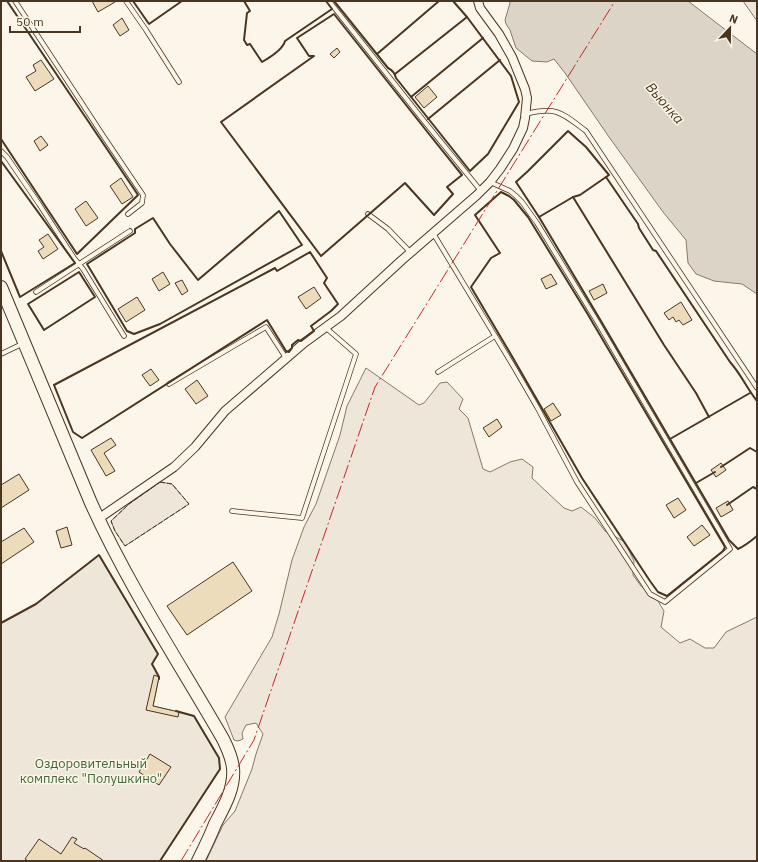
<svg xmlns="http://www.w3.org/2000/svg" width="758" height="862" font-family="'IBM Plex Sans',sans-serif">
<rect width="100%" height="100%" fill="#fbf6e9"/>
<!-- green -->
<g fill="#ede6d9" stroke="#887966">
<path d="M743 1H757V21Z"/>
<path d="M366 368 419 405 424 403 440 383 447 382 463 399 459 409 468 418 483 469 490 472 510 462 522 459 533 467 532 478 564 508 572 511 581 507 595 518 605 531 625 542 634 561 633 575 641 586 655 596 664 611 661 627 680 643 690 639 705 648H714L726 632 757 617V861H206L223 825 235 811 252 769 256 754 263 734 256 723 246 725 242 733 243 739 238 741 234 740 225 717 272 637 279 614 292 560 304 527 316 504 340 435 347 406Z"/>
<path d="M160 482 172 484 189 504 125 546 115 531 111 521 129 504Z"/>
<path d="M99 555 158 654 152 664 159 677 153 706 194 716 219 758 220 769 160 861H1V623L36 604Z"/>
</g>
<!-- water -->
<path fill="#dcd4c6" stroke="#887966" d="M509 1H688L757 54V294L742 284 714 281 696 274 688 263 686 240 663 212 609 137 565 73 554 59 547 62 532 61 516 48 510 30 506 24 505 20 510 3Z"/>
<!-- building -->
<g fill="#ecdcbc" stroke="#4a3520">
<path d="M92 1H115V2L98 12Z"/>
<path d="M122 18 129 30 120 36 113 25Z"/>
<path d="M337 48 340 52 334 58 330 54Z"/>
<path d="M41 60 54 79 35 91 26 77 36 71 33 65Z"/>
<path d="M428 86 437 97 424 108 415 97Z"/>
<path d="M41 136 48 145 40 151 34 141Z"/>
<path d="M121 178 133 197 122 204 110 186Z"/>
<path d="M86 201 98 218 86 226 75 209Z"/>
<path d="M48 234 58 249 43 259 38 251 44 247 39 240Z"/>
<path d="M163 272 170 284 159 291 152 279Z"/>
<path d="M551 274 557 284 546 289 541 279Z"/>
<path d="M182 280 188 291 182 295 175 283Z"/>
<path d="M603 284 607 293 594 300 589 291Z"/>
<path d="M314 287 321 298 306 309 298 297Z"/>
<path d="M137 297 145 310 126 322 118 309Z"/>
<path d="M681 302 692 320 683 325 679 320 676 322 673 317 669 320 664 313Z"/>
<path d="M151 369 159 380 150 386 142 375Z"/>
<path d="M197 380 208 396 196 404 185 389Z"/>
<path d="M553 403 561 415 551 421 544 409Z"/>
<path d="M497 419 502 427 489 437 483 428Z"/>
<path d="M111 438 116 445 104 453 115 471 106 476 91 450Z"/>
<path d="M721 463 726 470 716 477 711 470Z"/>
<path d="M19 474 29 490 1 508V485Z"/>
<path d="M678 498 686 510 674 518 666 505Z"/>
<path d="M728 501 733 510 721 517 716 508Z"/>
<path d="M702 525 710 535 694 546 687 537Z"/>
<path d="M67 527 72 545 61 548 56 531Z"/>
<path d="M24 528 34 542 1 564V542Z"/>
<path d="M233 562 252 591 187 635 167 606Z"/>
<path d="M154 675 159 677 153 706 179 712 178 717 146 710Z"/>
<path d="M150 754 171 767 159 785 139 772Z"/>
<path d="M72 837 77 839 74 843 84 849 85 848 104 861H28L25 859 39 839 61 854Z"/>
</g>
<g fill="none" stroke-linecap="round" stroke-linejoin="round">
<defs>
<g id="service">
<path d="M15 1 104 137 143 195 142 203 128 214"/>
<path d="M126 1 146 30 179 82"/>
<path d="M329 1 424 121 481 191"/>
<path d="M526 114C557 106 562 113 586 131L757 388"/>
<path d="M1 151 7 157 39 204 74 258 83 269 124 336"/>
<path d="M368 214 388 229 411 253"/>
<path d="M433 233 515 369 537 407 577 482 650 594 665 602 730 549 598 323 537 223 522 202 516 196 510 191 490 182"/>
<path d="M36 292 130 231"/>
<path d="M1 354 22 344"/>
<path d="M438 372 495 336"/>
<path d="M169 384 266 327 286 358"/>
<path d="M232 511 302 518 356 354 325 327"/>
</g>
<path id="minor" d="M98 519 174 467 195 447 225 411 304 343 341 316 402 260 477 195 490 182 500 169 513 149 523 128 525 118 527 98 525 89 512 57 499 34 480 8 478 1"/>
<path id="secondary" d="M1 287 91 503C128 585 178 661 223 739 228 749 232 758 233 768 235 788 224 807 215 824 210 837 204 849 198 861"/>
</defs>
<!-- service casing -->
<use href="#service" stroke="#4a3520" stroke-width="5.5"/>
<!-- minor casing -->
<use href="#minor" stroke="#4a3520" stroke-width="10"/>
<!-- secondary casing -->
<use href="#secondary" stroke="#4a3520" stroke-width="14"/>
<!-- service -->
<use href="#service" stroke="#fbf6e9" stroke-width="4"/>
<!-- minor -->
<use href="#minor" stroke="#fbf6e9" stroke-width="8"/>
<!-- secondary -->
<use href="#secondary" stroke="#fbf6e9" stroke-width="12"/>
<!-- fence -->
<path stroke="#4a3520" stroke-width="1" stroke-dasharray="5 2" stroke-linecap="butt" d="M160 482 172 484 189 504 125 546 115 531 111 521 129 504Z"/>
<!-- wall -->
<g stroke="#4a3520" stroke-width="2">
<path d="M133 1 149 24 182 1"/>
<path d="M244 1 250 11 247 13 244 40 247 45 250 44 262 62C269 58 283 49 285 41L332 9 326 1"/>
<path d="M334 1 388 68C392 70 395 73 396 78L470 171 488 154 519 102 511 76 467 17 453 1"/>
<path d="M334 14 429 134 462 175 447 187 453 194 434 215 405 183 321 256 221 122 314 56H309L297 38Z"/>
<path d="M377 54 439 1"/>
<path d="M395 74 467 17"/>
<path d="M411 97 483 38"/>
<path d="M428 119 500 60"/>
<path d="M1 139 77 254 138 195 7 1"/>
<path d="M1 161 75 263 20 297 1 251"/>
<path d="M501 192 509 196 514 200 528 217 587 313 725 547 723 551 667 596 658 592 650 581 582 478 513 358 471 287 491 258 500 253 475 215Z"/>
<path d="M573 197 664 345 696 393 709 417"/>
<path d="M279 211 302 245 160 324 134 334 127 331 87 264 135 233V229L153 218 170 244 198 280Z"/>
<path d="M539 217 573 197 580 195 606 177"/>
<path d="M310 252 327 278 324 283 338 304 331 311 311 326 314 331 301 341 298 340 292 345V348L289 352 286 351 267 320 82 438 73 432 54 385 275 268 277 271Z"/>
<path d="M79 272 95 297 44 330 28 304Z"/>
<path d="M757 401C747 389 741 374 730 362L656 251 653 250 639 228 638 224 606 177 609 175 586 147 568 131 528 171 516 182 539 217 601 321 729 540 738 549C745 546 751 541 757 536"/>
<path d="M670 439 750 393"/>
<path d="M721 467 750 448 757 452"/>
<path d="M696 483 715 472"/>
<path d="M727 505 753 487 757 489"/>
<path d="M1 623 36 604 99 555 158 654 152 664 159 677V679"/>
<path d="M160 861 220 769 219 758 194 716 176 711"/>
</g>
<!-- power -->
<path stroke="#c62828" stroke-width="1" stroke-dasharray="14 3 2 3" stroke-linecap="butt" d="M181 861 254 740 375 387 615 1"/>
</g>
<g text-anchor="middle" stroke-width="3" stroke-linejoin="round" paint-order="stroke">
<!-- park labels -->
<g font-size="13" fill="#436837" stroke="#fbf6e9">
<text x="91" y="768">Оздоровительный<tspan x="91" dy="15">комплекс "Полушкино"</tspan></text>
</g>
<!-- water labels -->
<g font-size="14" font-style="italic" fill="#4a3520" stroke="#fbf6e9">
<text transform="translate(665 103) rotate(49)" y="5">Вьюнка</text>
</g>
</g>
<!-- border -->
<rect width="758" height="862" fill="none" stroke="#4a3520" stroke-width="4"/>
<!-- north arrow -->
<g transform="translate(730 28) rotate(22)" stroke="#fbf6e9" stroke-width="3" paint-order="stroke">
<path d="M0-3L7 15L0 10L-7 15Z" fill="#4a3520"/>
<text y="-6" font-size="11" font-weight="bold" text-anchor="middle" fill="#4a3520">N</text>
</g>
<!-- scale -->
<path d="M10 26v6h70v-6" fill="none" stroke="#4a3520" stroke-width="2"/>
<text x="16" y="26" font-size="12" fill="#4a3520" stroke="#fbf6e9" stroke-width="3" paint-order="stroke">50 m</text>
</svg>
